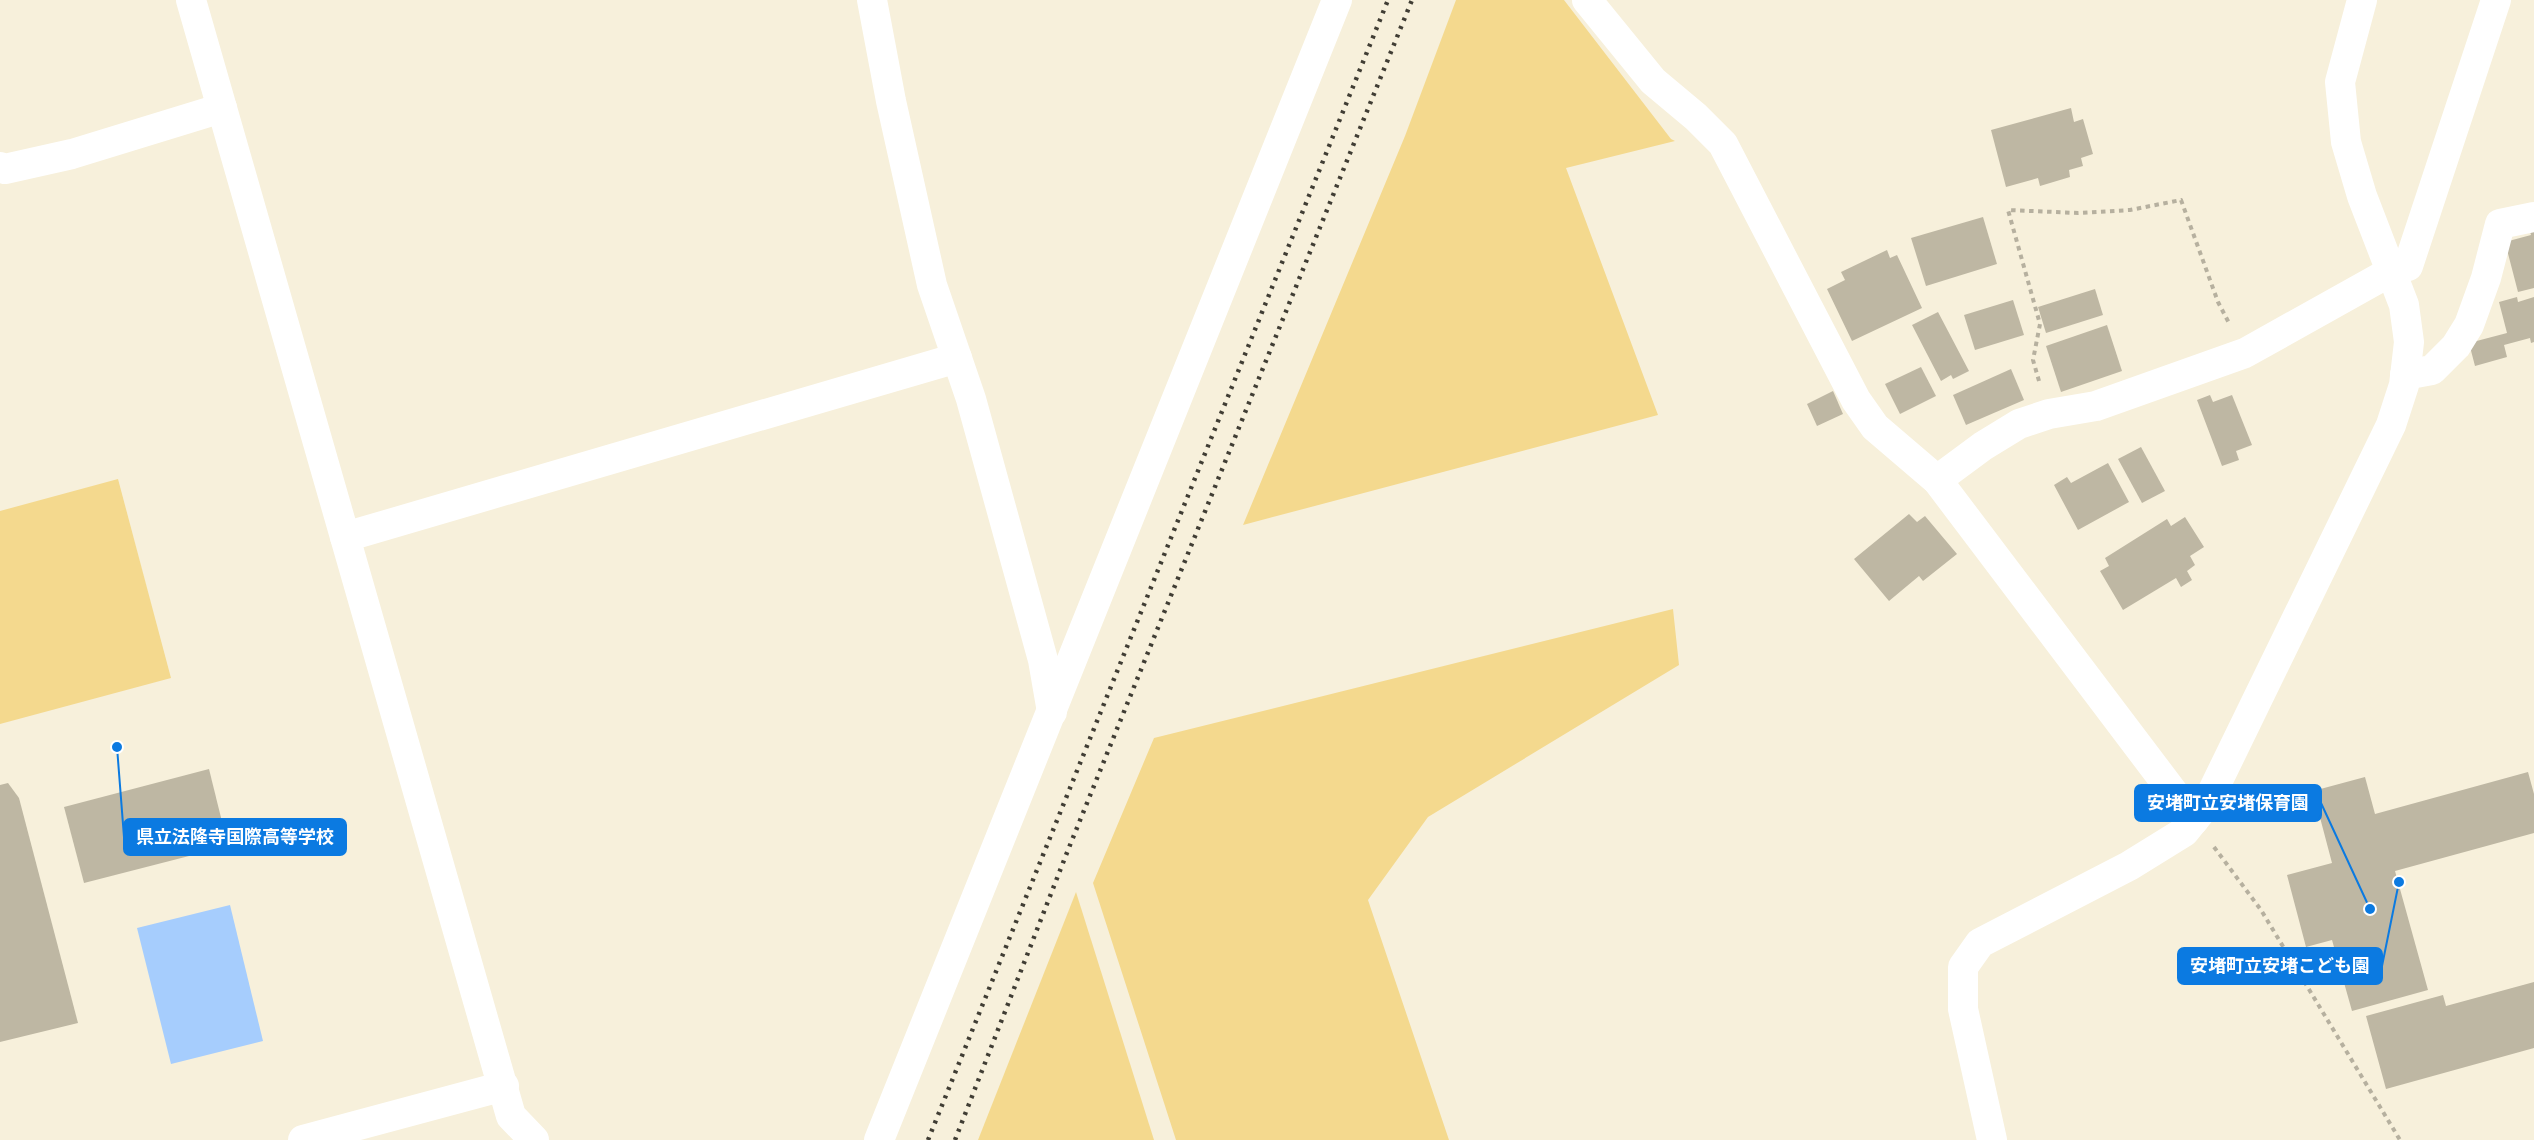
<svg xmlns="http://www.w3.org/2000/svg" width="2534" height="1140" font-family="Commissioner,'Noto Sans JP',sans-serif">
<rect width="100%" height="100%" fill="#f7f0db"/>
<!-- green -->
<g fill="#f4d98e">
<path d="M1456 0H1564L1671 139 1675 141 1566 168 1658 415 1243 525 1405 136Z"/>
<path d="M118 479 171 678 0 724V511Z"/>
<path d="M1673 609 1679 665 1428 817 1368 900 1449 1140H1176L1093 883 1154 738Z"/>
<path d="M1076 892 1154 1140H978Z"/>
</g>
<!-- water -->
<path fill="#a6cdfd" d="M230 905 263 1041 171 1064 137 928Z"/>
<!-- building -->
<g fill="#beb7a3">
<path d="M2071 108 2074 122 2083 119 2093 154 2081 158 2083 166 2069 170 2070 177 2040 186 2038 178 2006 187 1991 130Z"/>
<path d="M1983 217 1997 264 1926 286 1911 238Z"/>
<path d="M2534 226V288L2518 292 2505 242 2531 235 2529 228Z"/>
<path d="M1887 250 1890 258 1897 255 1922 308 1852 341 1827 289 1845 280 1841 272Z"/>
<path d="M2095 289 2103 315 2046 333 2038 307Z"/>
<path d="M2517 297 2518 302 2534 297V342L2531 343 2530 338 2504 345 2507 357 2475 366 2469 343 2507 333 2499 302Z"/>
<path d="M2013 300 2024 335 1975 350 1964 315Z"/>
<path d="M1938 312 1969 371 1953 379 1951 375 1941 381 1912 325Z"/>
<path d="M2107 325 2122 371 2061 392 2046 346Z"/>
<path d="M1921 367 1936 396 1900 414 1885 384Z"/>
<path d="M2011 369 2024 400 1966 425 1953 395Z"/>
<path d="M1833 391 1843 414 1817 426 1807 404Z"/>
<path d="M2210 395 2213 402 2232 395 2252 445 2236 451 2239 460 2222 466 2197 400Z"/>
<path d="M2141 447 2165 491 2142 503 2118 459Z"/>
<path d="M2108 463 2129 502 2078 530 2054 485 2067 477 2071 483Z"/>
<path d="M1909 514 1917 522 1925 516 1957 554 1923 581 1919 576 1889 601 1854 559Z"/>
<path d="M2185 517 2204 547 2190 556 2195 565 2187 571 2192 580 2181 587 2176 578 2123 610 2100 571 2109 566 2105 558 2167 519 2171 526Z"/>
<path d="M209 769 228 846 84 883 64 807Z"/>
<path d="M2528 772 2534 794V833L2395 871 2428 990 2352 1011 2332 940 2306 947 2287 875 2332 863 2313 791 2365 777 2375 814Z"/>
<path d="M8 783 19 798 78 1023 0 1042V785Z"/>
<path d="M2534 982V1048L2386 1089 2366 1016 2443 995 2446 1006Z"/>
</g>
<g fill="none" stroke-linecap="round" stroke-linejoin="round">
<!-- path -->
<g stroke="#b6b09f" stroke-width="4" stroke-dasharray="4.5 4.5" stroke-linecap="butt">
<path d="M2039 381 2033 360 2040 324 2008 210 2078 213 2130 210 2181 200 2218 302 2229 323"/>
<path d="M2214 847 2261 910 2400 1140"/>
</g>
<!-- street -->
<g stroke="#fff" stroke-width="30">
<path d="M191 0 511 1116 534 1140"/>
<path d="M872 0 891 101 932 285 971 399 1043 660 1052 712"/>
<path d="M1587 0 1653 81 1696 117 1723 144 1856 400 1875 427 1937 480 2194 820"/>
<path d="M0 167 5 169 72 154 222 108"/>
<path d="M2405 375 2432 370 2456 346 2469 325 2486 278 2500 224 2534 217"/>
<path d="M1937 480 1983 446 2019 424 2049 414 2096 406 2245 353 2390 272 2408 266 2496 0"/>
<path d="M345 537 957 358"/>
<path d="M303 1140 504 1086"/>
<path d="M879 1140 1337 0"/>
<path d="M1992 1140 1963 1009V967L1980 943 2129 866 2184 832 2206 805 2391 425 2404 385 2409 342 2404 305 2362 196 2346 142 2340 82 2362 0"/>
</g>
<!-- rail -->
<g stroke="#403d34" stroke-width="4.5" stroke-dasharray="3 6" stroke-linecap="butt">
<path d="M928 1140 1388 0"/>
<path d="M955 1140 1068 850 1412 0"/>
</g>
</g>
<!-- callouts -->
<path fill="none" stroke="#0b7ae1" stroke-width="2" d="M2370 909L2321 803M117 747L124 837M2399 882L2382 966"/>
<g fill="#0b7ae1" stroke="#fff" stroke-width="2">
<circle cx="2370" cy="909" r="6"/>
<circle cx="117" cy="747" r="6"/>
<circle cx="2399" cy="882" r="6"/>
</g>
<g fill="#0b7ae1" stroke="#0b7ae1" stroke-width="2">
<rect x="2135" y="785" width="186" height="36" rx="6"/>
<rect x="124" y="819" width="222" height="36" rx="6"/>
<rect x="2178" y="948" width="204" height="36" rx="6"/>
</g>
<g font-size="18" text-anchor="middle" font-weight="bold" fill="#fff">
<text x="2228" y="809">安堵町立安堵保育園</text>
<text x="235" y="843">県立法隆寺国際高等学校</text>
<text x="2280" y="972">安堵町立安堵こども園</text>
</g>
</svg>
